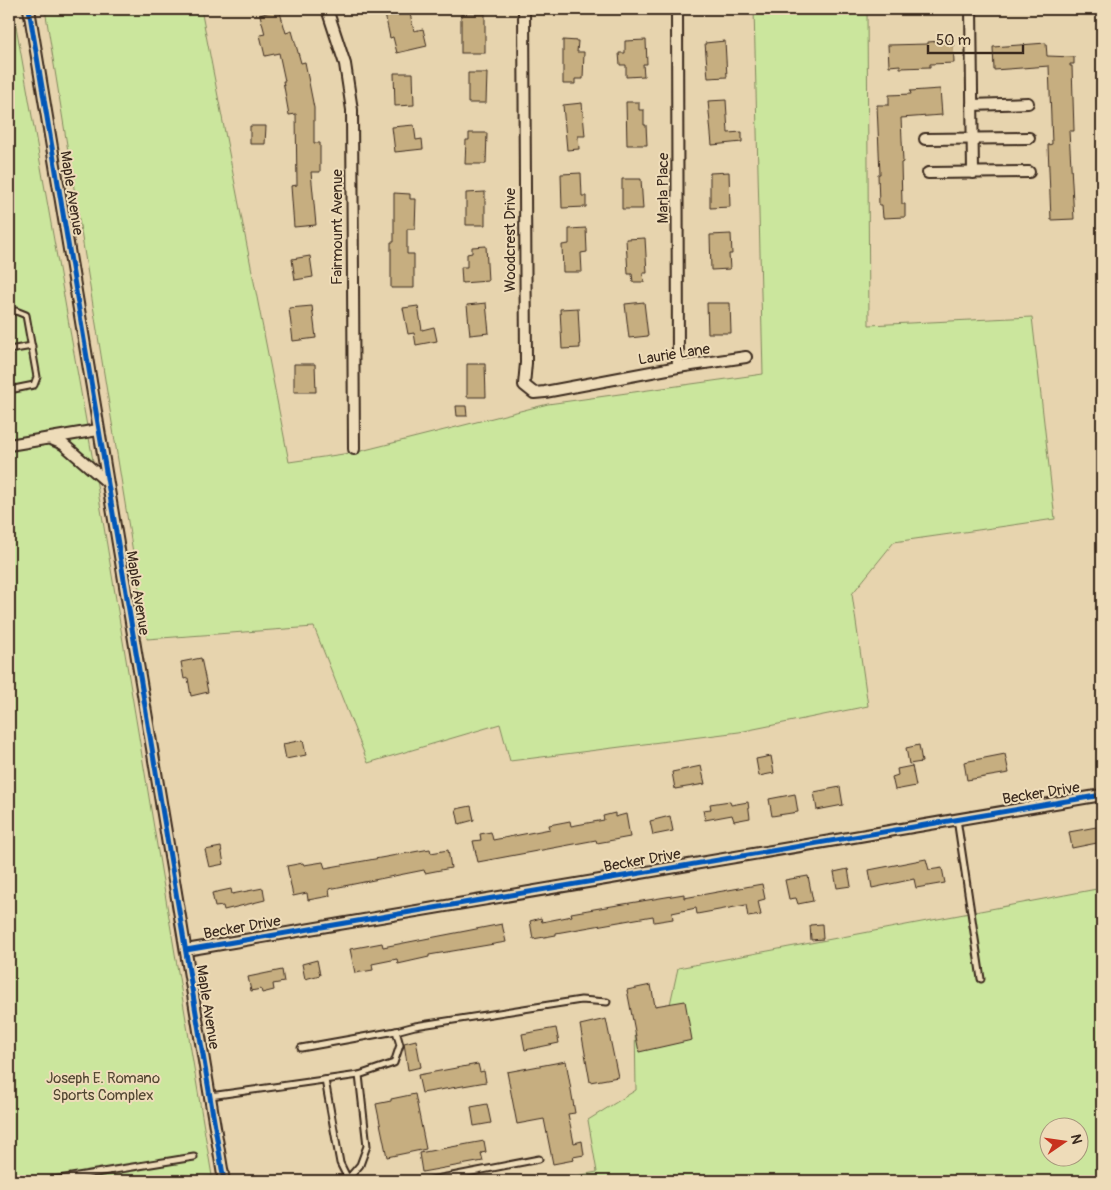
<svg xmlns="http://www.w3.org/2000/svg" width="1111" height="1190" font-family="Pangolin,sans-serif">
<rect width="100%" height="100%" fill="#e7d4ae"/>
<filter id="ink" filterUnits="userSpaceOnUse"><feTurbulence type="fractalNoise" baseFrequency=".02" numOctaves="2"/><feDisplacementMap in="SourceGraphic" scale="10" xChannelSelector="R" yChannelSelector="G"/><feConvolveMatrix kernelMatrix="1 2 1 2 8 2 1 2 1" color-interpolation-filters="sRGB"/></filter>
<g filter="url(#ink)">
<!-- green -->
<g fill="#cbe69d" stroke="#83885e" fill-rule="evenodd">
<path d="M9 9H13L91 449 212 1176 180 1181H9Z"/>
<path d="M45 9H201L289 462 357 452 548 404 763 374 754 9H867L869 325 1032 317 1055 519 894 542 852 594 868 706 739 732 510 761 500 724 368 763 314 627 147 639Z"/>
<path d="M1102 888V1181H548L597 1172 588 1120 636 1090 635 1023 669 1009 678 968ZM1048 1128H1078V1158H1048Z"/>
</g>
<!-- building -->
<g fill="#c6ae80" stroke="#3b2a1e">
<path d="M279 9 286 33 292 31 301 63 305 62 314 108V143H320V172H311L316 225 294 227 291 186 297 185 296 114 289 115 283 81H285L279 53 265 56 260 35 265 34 260 15Z"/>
<path d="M409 9 414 31 423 29 427 46 397 53 393 37 390 38 385 14Z"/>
<rect x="461" y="14" width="24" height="39"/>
<path d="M563 40 578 41 577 52H584L583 79H575V84H563Z"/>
<path d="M646 40 647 64H643L644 76 626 77V65H620L619 53H625V41Z"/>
<path d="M953 40 954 63 930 64V67L900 68V65L889 66 888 45 928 44V42Z"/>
<path d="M725 41 727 77 708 78 705 43Z"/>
<path d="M1046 43 1047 56 1074 57V64H1070V66H1072L1074 131H1069L1074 219 1051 220 1048 145 1052 144 1049 66 994 70 993 47Z"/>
<path d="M394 73H413L414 105 395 106Z"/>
<path d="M468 73H487L486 103H468Z"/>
<path d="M940 89 942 115 901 118 903 162 901 163 902 204H905V217L883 218 882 205H879L878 174H880L877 105H889V95L911 94 910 91Z"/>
<path d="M726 100 728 133 742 132V142L712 145 708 101Z"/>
<path d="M626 102H639V110H644V125H646L647 145H627Z"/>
<path d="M582 103 585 136H578L579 149 567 150 563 105Z"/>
<path d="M414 125 416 140 422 139 423 149 395 152 392 127Z"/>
<path d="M250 126H266L265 144H250Z"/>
<path d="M469 133H487L486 164H465L466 140H469Z"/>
<path d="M729 172 730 207 710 208V173Z"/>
<path d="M581 173 582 196H586V207L562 208 561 174Z"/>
<path d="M622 179H641L643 209H622Z"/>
<path d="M485 192V225H466V193Z"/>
<path d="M394 193 410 194V199H416L415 229H407V254H414V288H391V242H394Z"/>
<path d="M586 228 587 252 581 253 582 272H563L562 245 569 244V229Z"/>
<path d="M731 234 732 254H729L730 269 711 270 710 235Z"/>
<path d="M645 238 647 273H643L644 282H633L632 274H628L626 239Z"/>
<path d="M486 246 488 281 462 283 461 267H467V254L472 253V247Z"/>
<path d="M310 256 313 277 295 280 292 259Z"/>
<path d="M644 302 648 336 629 338 625 304Z"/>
<path d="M486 303 489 333 470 335 467 305Z"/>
<path d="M707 303H730L731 333H708Z"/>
<path d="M312 306 316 338 293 341 289 308Z"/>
<path d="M418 306 422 330 434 327 437 341 416 345 414 333 408 334 403 308Z"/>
<path d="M578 308 580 348 562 349 560 309Z"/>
<path d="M294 364H315L316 392H294Z"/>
<path d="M467 364H485L486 397H467Z"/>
<path d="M456 406H466L467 416H457Z"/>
<path d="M201 658 208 692 191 696 188 678 184 679 181 662Z"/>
<path d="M303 740 306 755 286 759 283 744Z"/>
<path d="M919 745 922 762 909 764 906 748Z"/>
<path d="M1005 754 1009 773 967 780 964 762Z"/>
<path d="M771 756 774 773 759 776 756 759Z"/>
<path d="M701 766 705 784 675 789 672 772Z"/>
<path d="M912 766 916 786 895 790 892 777 898 775 897 769Z"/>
<path d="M840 787 843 805 817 810 814 792Z"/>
<path d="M795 794 798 812 772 816 769 799Z"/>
<path d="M730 801 731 805 748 802 750 818 734 821 732 815 705 820 703 810 711 809 710 804Z"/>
<path d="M471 806 474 820 459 824 456 809Z"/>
<path d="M615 813V817L626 814 630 837 597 843 596 840 478 862 473 841 481 840 480 834 491 832 493 840 550 829 549 825 570 821 571 826 604 820 603 816Z"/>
<path d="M670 816 673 831 653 835 650 821Z"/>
<path d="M1102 826V842L1072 848 1069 832Z"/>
<path d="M221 847 224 864 209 867 205 850Z"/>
<path d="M430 849 431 853 448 850 451 868 425 873 424 870 329 889 330 896 308 900 307 893 293 896 287 866 303 863 304 865 323 862 325 868Z"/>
<path d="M926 859 929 870 942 868 945 883 916 888 914 879 872 888 869 870Z"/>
<path d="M848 869 851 886 837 888 834 872Z"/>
<path d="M808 876 813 901 798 904 796 898 789 899 785 880Z"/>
<path d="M762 884 765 899 758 901 761 915 748 917 746 905 697 914 696 908 672 913 673 919 654 922 653 916 556 933V935L533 939 530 921 541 918 542 922 572 916 571 913 594 909 684 894V898Z"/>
<path d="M263 888 265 900 224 910 223 906 215 907 212 893 231 889 232 894Z"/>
<path d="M502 924 506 942 429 955V957L398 964 397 959 372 964 373 970 355 973 350 949 382 943 383 947Z"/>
<path d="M822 924 823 939 811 940 810 925Z"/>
<path d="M317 960 320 975 305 979 302 964Z"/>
<path d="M282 970 284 982 273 984 274 990 262 993 261 989 251 991 248 977Z"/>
<path d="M651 985 655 1006 685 1001 692 1040 639 1052 627 990Z"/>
<path d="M606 1019 618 1077 590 1082 580 1025Z"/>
<path d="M556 1028 559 1043 525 1050 522 1034Z"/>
<path d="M416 1040 421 1067 408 1070 404 1043Z"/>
<path d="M566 1061 575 1113 568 1114 574 1143 582 1141 584 1155 573 1157 574 1160 553 1164 544 1119 517 1124 507 1072Z"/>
<path d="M478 1064 480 1072 484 1071 486 1082 422 1093 418 1075Z"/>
<path d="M415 1094 426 1149 387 1157 376 1104 391 1101V1099Z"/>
<path d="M487 1104 491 1123 474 1126 471 1107Z"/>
<path d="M484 1141 486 1152 481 1153 483 1161 422 1172 419 1153Z"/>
</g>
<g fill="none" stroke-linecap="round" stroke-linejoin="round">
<defs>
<g id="lane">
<path d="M9 313 16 311 26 315 37 377 34 385 9 390"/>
<path d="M9 350 32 346"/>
<path d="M957 819 981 979"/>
<path d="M301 1048 396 1031"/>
<path d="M325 1080 340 1163 349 1181"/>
<path d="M210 1096 359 1075"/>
<path d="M47 1181 194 1157"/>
<path d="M342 1181 347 1180 360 1165 367 1146 359 1075 394 1063 400 1045 396 1031 415 1026 581 1000 607 1002"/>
<path d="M426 1181 539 1159"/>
</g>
<g id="street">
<path d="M29 9 224 1181"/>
<path d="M327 9 345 64 352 110 354 449"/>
<path d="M524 9 526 363 524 385 534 393 545 392 678 367 746 357"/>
<path d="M677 9 678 367"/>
<path d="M971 9 973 173"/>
<path d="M972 105 1028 103"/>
<path d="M925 139 1029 138"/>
<path d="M928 173 1029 172"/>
<path d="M51 439 63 444 107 482"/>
<path d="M9 445 98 430"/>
<path d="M186 950 1102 795"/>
</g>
</defs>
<!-- lane casing -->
<use href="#lane" stroke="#3b2a1e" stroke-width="9"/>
<!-- street casing -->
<use href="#street" stroke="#3b2a1e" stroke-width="14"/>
<!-- lane -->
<use href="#lane" stroke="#eedcb9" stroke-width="5"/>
<!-- street -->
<use href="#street" stroke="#eedcb9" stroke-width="10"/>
<defs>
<g id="cycleway">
<path d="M29 9 224 1181"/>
<path d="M186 950 1102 795"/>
</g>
</defs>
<!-- cycleway casing -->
<use href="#cycleway" stroke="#eedcb9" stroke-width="8"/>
<!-- cycleway -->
<use href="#cycleway" stroke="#0057b8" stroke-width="5"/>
</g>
</g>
<g text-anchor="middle" stroke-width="4" stroke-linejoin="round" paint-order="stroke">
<!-- street labels -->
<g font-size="15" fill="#3b2a1e" stroke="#eedcb9">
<text transform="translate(663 188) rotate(-90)" y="5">Marla Place</text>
<text transform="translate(72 193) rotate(81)" y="5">Maple Avenue</text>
<text transform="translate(337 227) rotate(-90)" y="5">Fairmount Avenue</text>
<text transform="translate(510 240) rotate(-90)" y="5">Woodcrest Drive</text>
<text transform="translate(674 354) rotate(-9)" y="5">Laurie Lane</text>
<text transform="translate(138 593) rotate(81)" y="5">Maple Avenue</text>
<text transform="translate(1041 793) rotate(-9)" y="5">Becker Drive</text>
<text transform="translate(642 860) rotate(-10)" y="5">Becker Drive</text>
<text transform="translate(242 927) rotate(-10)" y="5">Becker Drive</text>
<text transform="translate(208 1007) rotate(81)" y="5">Maple Avenue</text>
</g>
<!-- park labels -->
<g font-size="15" fill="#514631" stroke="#eedcb9">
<text x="103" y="1083">Joseph E. Romano<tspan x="103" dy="17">Sports Complex</tspan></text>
</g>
</g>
<!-- margin -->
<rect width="1111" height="1190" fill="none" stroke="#eedcb9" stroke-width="30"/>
<rect x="15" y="15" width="1081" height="1160" fill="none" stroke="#3b2a1e" stroke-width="2" filter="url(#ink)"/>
<!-- north arrow -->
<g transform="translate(1064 1142) rotate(77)"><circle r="24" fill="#eedcb9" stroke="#a6957b"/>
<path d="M0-4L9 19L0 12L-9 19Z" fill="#c8321e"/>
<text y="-8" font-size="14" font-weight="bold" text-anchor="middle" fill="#3b2a1e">N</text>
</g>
<!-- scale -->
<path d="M928 45v8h95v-8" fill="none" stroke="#3b2a1e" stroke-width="2.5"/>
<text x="936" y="45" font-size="15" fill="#3b2a1e" stroke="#eedcb9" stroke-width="4" paint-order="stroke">50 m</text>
</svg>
